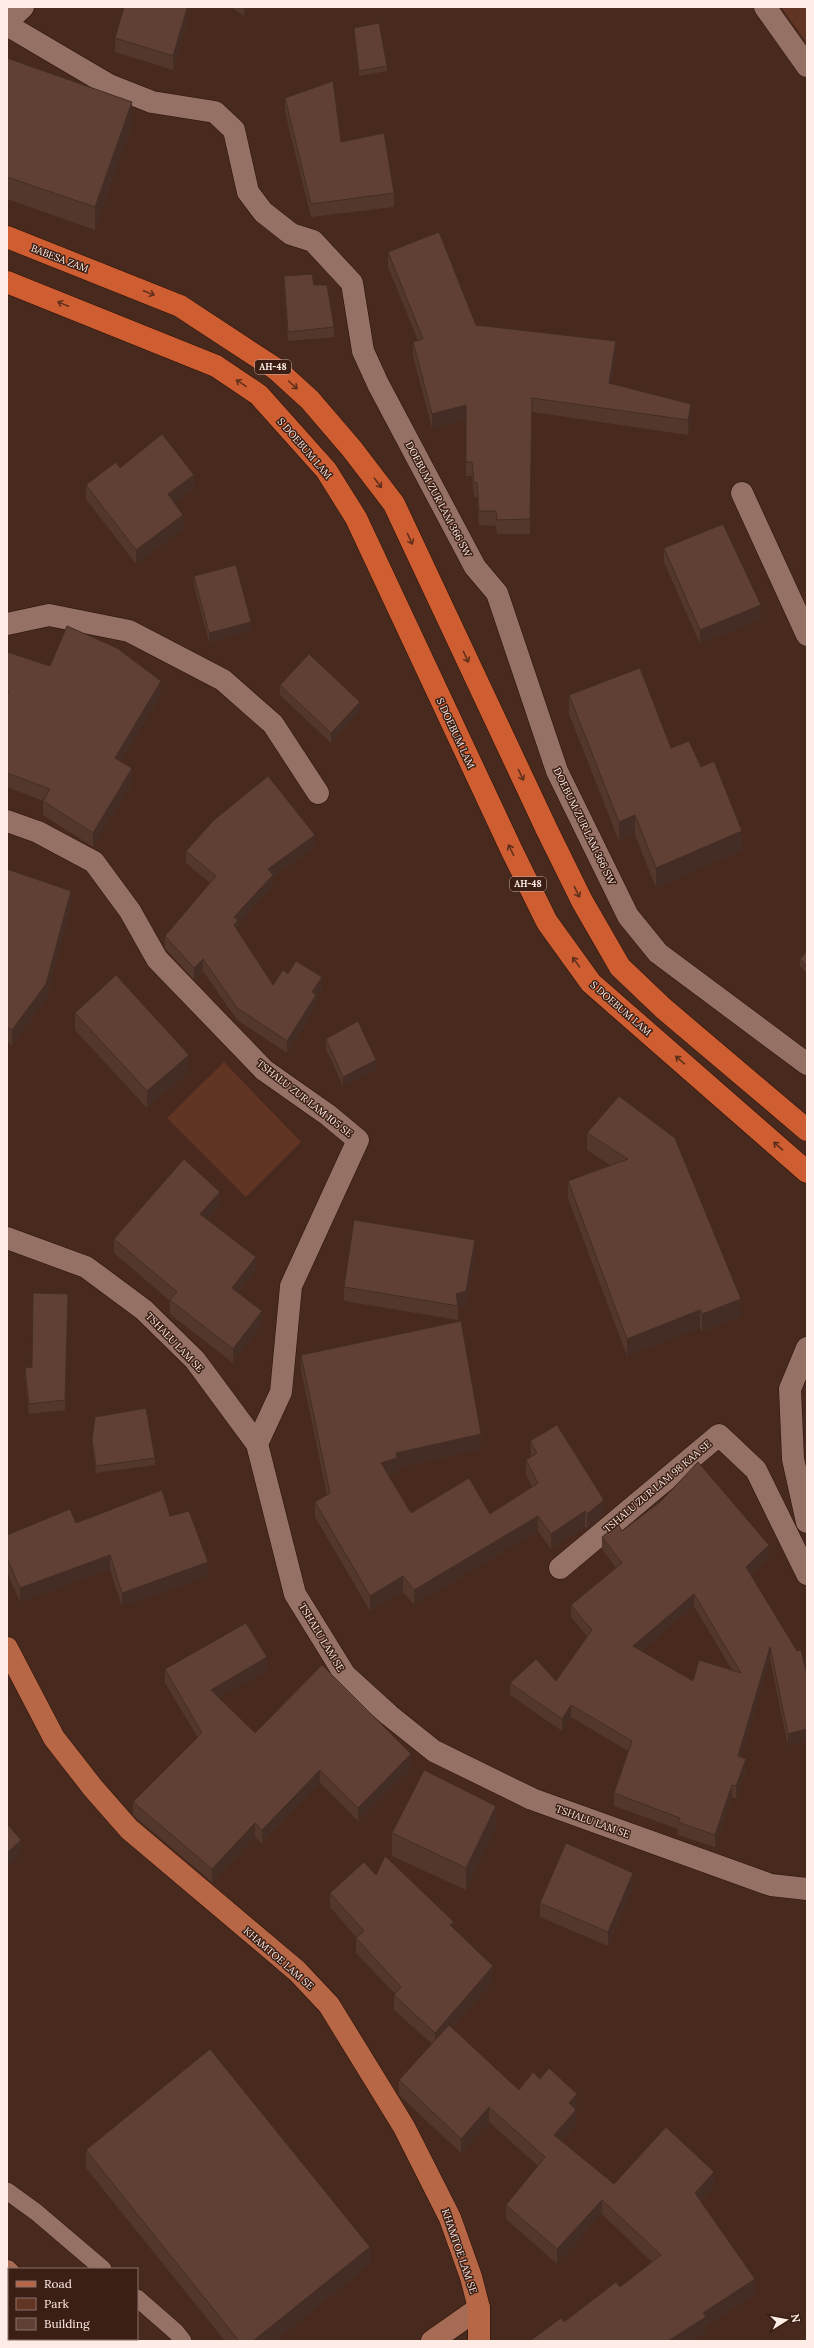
<svg xmlns="http://www.w3.org/2000/svg" width="814" height="2348" font-family="Lora,serif">
<rect width="100%" height="100%" fill="#47291d"/>
<!-- green -->
<g fill="#613423">
<path d="M781 7H807V43Z"/>
<path d="M224 1062 301 1142 246 1197 167 1118Z"/>
</g>
<g fill="none" stroke-linecap="round" stroke-linejoin="round">
<defs>
<g id="lane">
<path d="M7 2191 36 2212 103 2269"/>
<path d="M137 2298 176 2332 183 2341"/>
</g>
<g id="street">
<path d="M765 7 807 66"/>
<path d="M7 22 23 7"/>
<path d="M7 25 109 85 152 102 215 112 234 130 248 192 263 212 291 234 313 241 352 283 363 351 378 384 475 567 497 593 557 771 628 916 658 953 807 1064"/>
<path d="M742 493 807 635"/>
<path d="M7 624 49 615 129 631 223 680 273 724 318 793"/>
<path d="M7 821 38 832 94 862 130 911 157 959 264 1070 328 1115 358 1140 291 1286 281 1392 257 1444"/>
<path d="M7 1238 86 1267 144 1310 195 1360 257 1444 295 1594 345 1675 389 1715 434 1751 532 1799 771 1885 807 1889"/>
<path d="M807 1348 790 1389 793 1459 807 1522"/>
<path d="M560 1568 719 1435 756 1470 807 1574"/>
</g>
<g id="secondary">
<path d="M7 2271 9 2273"/>
<path d="M73 2339 75 2341"/>
<path d="M432 2341 479 2308"/>
</g>
<path id="primary" d="M7 1648 54 1738 93 1788 129 1829 297 1971 329 2005 404 2127 450 2218 471 2277 479 2308V2341"/>
<g id="highway">
<path d="M7 237 180 306 276 369 310 400 352 449 394 504 547 830 582 901 620 967 663 1008 807 1130"/>
<path d="M7 282 216 366 259 395 326 470 356 518 512 851 547 922 591 983 807 1172"/>
</g>
</defs>
<!-- lane casing -->
<use href="#lane" stroke="#2c1006" stroke-width="18"/>
<!-- street casing -->
<use href="#street" stroke="#2c1006" stroke-width="23"/>
<!-- secondary casing -->
<use href="#secondary" stroke="#2c1006" stroke-width="23"/>
<!-- primary casing -->
<use href="#primary" stroke="#2c1006" stroke-width="23"/>
<!-- highway casing -->
<use href="#highway" stroke="#2c1006" stroke-width="23"/>
<!-- lane -->
<use href="#lane" stroke="#947164" stroke-width="17"/>
<!-- street -->
<use href="#street" stroke="#947164" stroke-width="22"/>
<!-- secondary -->
<use href="#secondary" stroke="#a56b55" stroke-width="22"/>
<!-- primary -->
<use href="#primary" stroke="#b76646" stroke-width="22"/>
<!-- highway -->
<use href="#highway" stroke="#ce5e32" stroke-width="22"/>
</g>
<!-- wall -->
<g fill="#53372d" fill-rule="evenodd">
<path d="M231 7H250L244 16Z"/>
<path d="M187 22 173 70 115 52V38Z"/>
<path d="M354 28 387 66V71L359 76 354 33Z"/>
<path d="M7 58 132 124 95 230 7 199Z"/>
<path d="M285 98 394 193V207L311 217 285 112Z"/>
<path d="M388 252 476 325 616 355 611 384 691 419 688 435 532 412 530 534H497L496 526 479 525 477 497H474L472 476H466V420L432 428 413 356V342L418 341 388 267Z"/>
<path d="M284 276 314 285 334 327V337L288 341 284 286Z"/>
<path d="M120 468 194 489 175 503 183 529 136 564 86 499V485Z"/>
<path d="M664 548 761 619 700 644 664 562Z"/>
<path d="M194 576 251 631 209 642 194 585Z"/>
<path d="M7 653 50 666 161 695 121 761 132 783 93 847 43 815V801L7 787Z"/>
<path d="M280 685 360 712 331 743 280 695Z"/>
<path d="M569 695 671 748 701 767 742 850 656 888 635 835 619 841 569 714Z"/>
<path d="M315 847 273 877V887L238 925V932L273 985 288 974 322 989 316 999V1007L287 1053 237 1020 203 971 194 980 165 948V936L210 883 186 863V851Z"/>
<path d="M7 869 71 907 46 999 12 1045 7 1042Z"/>
<path d="M807 951V973L800 966V959Z"/>
<path d="M75 1013 189 1072 147 1108 75 1030Z"/>
<path d="M326 1039 376 1069 343 1086 326 1049Z"/>
<path d="M619 1096 741 1316 702 1332 700 1328 627 1356 568 1198V1181L610 1165 587 1150V1133Z"/>
<path d="M220 1205 208 1220 256 1270 238 1293 262 1325 233 1363 170 1314V1301L114 1253V1239Z"/>
<path d="M475 1254 466 1305 458 1308V1320L344 1301V1287Z"/>
<path d="M68 1294 65 1410 29 1414 25 1377V1368L32 1367Z"/>
<path d="M301 1355 481 1449 397 1468V1473L388 1476 411 1513 490 1514 532 1487 526 1475V1460L531 1457 530 1441 604 1515 587 1529 585 1527 551 1549 538 1531 414 1605 403 1592 370 1611 315 1517V1502L327 1495 301 1370Z"/>
<path d="M92 1439 155 1458V1465L96 1473 92 1446Z"/>
<path d="M170 1516 208 1576 122 1607 110 1569 20 1602 7 1572V1535L76 1523Z"/>
<path d="M622 1531 769 1557 751 1575 807 1675V1741L788 1746 770 1659 741 1758 746 1771 736 1799 732 1797 715 1847 678 1835V1829L614 1806V1793L628 1751 571 1717 562 1731 510 1695V1683L556 1681 587 1636 571 1617V1605L616 1568 602 1549V1537ZM694 1606 732 1670 693 1681 641 1651Z"/>
<path d="M165 1669 267 1671 219 1698 255 1733 411 1768 358 1821 320 1783 262 1844 255 1837 212 1882 133 1815V1802L198 1738 165 1683Z"/>
<path d="M496 1829 466 1890 392 1856V1833Z"/>
<path d="M376 1875 454 1929 493 1981 452 2028 519 2090 540 2079 577 2108 576 2110V2125L562 2141 614 2184 714 2187 701 2201 755 2294 706 2326V2332L564 2322 620 2287 652 2262 602 2214 557 2264 506 2219V2205L538 2166 489 2122 461 2153 399 2095V2080L432 2044 394 2010V1995L395 1994 356 1953V1938H357L330 1907V1893Z"/>
<path d="M633 1887 608 1946 540 1917V1903Z"/>
<path d="M86 2150 370 2264 275 2341H225L86 2168Z"/>
</g>
<!-- shaded-wall -->
<g fill="#432d24">
<path d="M244 7H250L244 16Z"/>
<path d="M187 8V22L173 70V56Z"/>
<path d="M132 102V124L95 230V207Z"/>
<path d="M616 341V355L609 397V383Z"/>
<path d="M691 404V419L688 435V420Z"/>
<path d="M466 405V420L432 428V414Z"/>
<path d="M194 475V489L168 508V494Z"/>
<path d="M183 515V529L136 564V550Z"/>
<path d="M761 605V619L700 644V630Z"/>
<path d="M251 622V631L209 642V633Z"/>
<path d="M161 681V695L115 772V758Z"/>
<path d="M360 702V712L331 743V733Z"/>
<path d="M132 768V783L93 847V833Z"/>
<path d="M635 815V835L619 841V822Z"/>
<path d="M742 831V850L656 888V868Z"/>
<path d="M315 835V847L273 877V887L238 925V932L234 925V917L268 869Z"/>
<path d="M71 891V907L46 999 12 1045V1030Z"/>
<path d="M203 959V971L194 980V968Z"/>
<path d="M322 977V989L316 999V1007L287 1053V1041L312 992Z"/>
<path d="M189 1055V1072L147 1108V1091Z"/>
<path d="M376 1060V1069L343 1086V1077Z"/>
<path d="M220 1192V1205L200 1228V1214Z"/>
<path d="M475 1240V1254L466 1305 458 1308 456 1294Z"/>
<path d="M256 1257V1270L232 1302V1288Z"/>
<path d="M741 1299V1316L702 1332V1314Z"/>
<path d="M700 1310V1328L627 1356V1339Z"/>
<path d="M262 1311V1325L233 1363V1349Z"/>
<path d="M481 1434V1449L397 1468V1473L381 1478V1463L396 1453Z"/>
<path d="M604 1500V1515L587 1529V1514Z"/>
<path d="M585 1511V1527L551 1549V1534Z"/>
<path d="M538 1516V1531L414 1605V1590Z"/>
<path d="M769 1545V1557L746 1579V1567Z"/>
<path d="M110 1555V1569L20 1602V1588Z"/>
<path d="M208 1562V1576L122 1607V1593Z"/>
<path d="M403 1576V1592L370 1611V1596Z"/>
<path d="M694 1594V1606L633 1658V1646Z"/>
<path d="M770 1647V1659L738 1769V1756Z"/>
<path d="M267 1657V1671L211 1703V1690Z"/>
<path d="M571 1705V1717L562 1731V1719Z"/>
<path d="M807 1729V1741L788 1746V1734Z"/>
<path d="M411 1754V1768L358 1821V1808Z"/>
<path d="M746 1759V1771L736 1799V1786Z"/>
<path d="M320 1770V1783L262 1844V1830Z"/>
<path d="M732 1785V1797L715 1847V1835Z"/>
<path d="M496 1806V1829L466 1890V1868Z"/>
<path d="M255 1823V1837L212 1882V1869Z"/>
<path d="M21 1840V1854L7 1867V1853Z"/>
<path d="M633 1873V1887L608 1946V1932Z"/>
<path d="M454 1922V1936L450 1925Z"/>
<path d="M493 1966V1981L435 2047V2033Z"/>
<path d="M577 2094V2108L569 2118V2103Z"/>
<path d="M489 2107V2122L461 2153V2139Z"/>
<path d="M576 2110V2125L554 2149V2135Z"/>
<path d="M714 2172V2187L695 2207V2193Z"/>
<path d="M602 2200V2214L557 2264V2249Z"/>
<path d="M370 2247V2264L275 2341H253Z"/>
<path d="M755 2279V2294L706 2326V2332L691 2341H668L703 2313Z"/>
</g>
<!-- building -->
<g fill="#604034" stroke="#432d24" fill-rule="evenodd">
<path d="M124 7H186L187 8 173 56 115 38Z"/>
<path d="M379 23 387 66 359 71 354 28Z"/>
<path d="M7 58 132 102 95 207 7 177Z"/>
<path d="M333 81 341 142 384 133 394 193 311 204 285 98Z"/>
<path d="M439 232 476 325 616 341 609 383 691 404 688 420 532 398 530 519 497 520 496 511H479L477 483 474 482 472 462H466V405L432 414 413 342 423 339 388 252Z"/>
<path d="M312 274 314 285H327L334 327 288 332 284 276Z"/>
<path d="M162 434 194 475 168 494 183 515 136 550 86 485 116 462 120 468Z"/>
<path d="M723 524 761 605 700 630 664 548Z"/>
<path d="M236 565 251 622 209 633 194 576Z"/>
<path d="M67 626 117 648 161 681 115 758 132 768 93 833 43 801 50 789 7 773V691L9 692 7 690V652L50 666Z"/>
<path d="M309 654 360 702 331 733 280 685Z"/>
<path d="M640 668 671 748 689 741 701 767 714 761 742 831 656 868 635 815 619 822 569 695Z"/>
<path d="M268 776 315 835 268 869 273 875 234 917 238 920 234 925 273 985 283 970 288 974 296 961 322 977 312 992 316 995 287 1041 237 1008 203 959 194 968 165 936 216 876 186 851 214 820Z"/>
<path d="M7 869 71 891 46 984 12 1030 7 1027Z"/>
<path d="M807 951V966L800 959Z"/>
<path d="M116 975 189 1055 147 1091 75 1013Z"/>
<path d="M358 1021 376 1060 343 1077 326 1039Z"/>
<path d="M619 1096 675 1138 741 1299 702 1314 700 1310 627 1339 568 1181 628 1159 587 1133Z"/>
<path d="M184 1159 220 1192 200 1214 256 1257 232 1288 262 1311 233 1349 170 1300 177 1292 114 1239Z"/>
<path d="M354 1220 475 1240 466 1291 456 1294 458 1306 344 1287Z"/>
<path d="M33 1293 68 1294 65 1400 29 1404 25 1368 32 1367Z"/>
<path d="M461 1321 481 1434 396 1453 397 1458 381 1463 411 1513 469 1478 490 1514 538 1483 526 1460 537 1453 530 1441 557 1425 604 1500 587 1514 585 1511 551 1534 538 1516 414 1590 403 1576 370 1596 315 1502 330 1493 301 1355Z"/>
<path d="M146 1408 155 1458 96 1466 92 1439 95 1417Z"/>
<path d="M698 1462 769 1545 746 1567 797 1651 801 1650 807 1675V1729L788 1734 770 1647 738 1756 746 1759 736 1786 732 1785 715 1835 678 1822 680 1818 614 1793 632 1741 571 1705 562 1719 510 1683 536 1659 556 1681 592 1630 571 1605 622 1563 602 1537 618 1524 622 1531 661 1501ZM694 1594 741 1673 699 1660 693 1681 633 1646Z"/>
<path d="M162 1490 170 1516 189 1511 208 1562 122 1593 110 1555 20 1588 7 1558V1535L70 1509 76 1523Z"/>
<path d="M246 1623 267 1657 211 1690 255 1733 322 1665 411 1754 358 1808 320 1770 262 1830 255 1823 212 1869 133 1802 202 1733 165 1669Z"/>
<path d="M424 1770 496 1806 466 1868 392 1833Z"/>
<path d="M7 1824 21 1840 7 1853Z"/>
<path d="M566 1843 633 1873 608 1932 540 1903Z"/>
<path d="M385 1856 454 1922 450 1925 493 1966 435 2033 394 1995 401 1987 356 1938 364 1931 330 1893 364 1862 376 1875Z"/>
<path d="M449 2025 519 2090 533 2072 540 2079 549 2068 577 2094 569 2103 576 2110 554 2135 614 2184 666 2127 714 2172 695 2193 755 2279 703 2313 706 2317 668 2341H530L561 2318 564 2322 616 2282 620 2287 661 2255 602 2200 557 2249 506 2205 545 2157 489 2107 461 2139 399 2080Z"/>
<path d="M210 2049 370 2247 253 2341H239L86 2150Z"/>
</g>
<!-- one-way arrows -->
<defs><path id="oneway-shaft" d="M-6 0H5M1.5-3L5.5 0L1.5 3" fill="none" stroke-width="1.6" stroke-linecap="round" stroke-linejoin="round"/></defs>
<g stroke="#602f1c">
<use href="#oneway-shaft" transform="translate(149 293) rotate(22)"/>
<use href="#oneway-shaft" transform="translate(63 304) rotate(-158)"/>
<use href="#oneway-shaft" transform="translate(241 383) rotate(-146)"/>
<use href="#oneway-shaft" transform="translate(293 385) rotate(42)"/>
<use href="#oneway-shaft" transform="translate(378 483) rotate(53)"/>
<use href="#oneway-shaft" transform="translate(410 539) rotate(65)"/>
<use href="#oneway-shaft" transform="translate(466 657) rotate(65)"/>
<use href="#oneway-shaft" transform="translate(521 775) rotate(65)"/>
<use href="#oneway-shaft" transform="translate(511 850) rotate(-116)"/>
<use href="#oneway-shaft" transform="translate(577 892) rotate(64)"/>
<use href="#oneway-shaft" transform="translate(576 962) rotate(-126)"/>
<use href="#oneway-shaft" transform="translate(680 1060) rotate(-139)"/>
<use href="#oneway-shaft" transform="translate(778 1146) rotate(-139)"/>
</g>
<g text-anchor="middle" stroke-width="3" stroke-linejoin="round" paint-order="stroke">
<!-- shield labels -->
<g fill="#3c1f14" stroke="#c4afa8" stroke-width="1">
<rect x="255" y="360" width="36" height="14" rx="3"/>
<rect x="510" y="877" width="36" height="14" rx="3"/>
</g>
<g font-size="9" font-weight="bold" fill="#feede7">
<text x="273" y="370">AH-48</text>
<text x="528" y="887">AH-48</text>
</g>
<!-- street labels -->
<g font-size="10" fill="#feede7" stroke="#3c1f14">
<text transform="translate(60 258) rotate(21)" y="4">BABESA ZAM</text>
<text transform="translate(305 448) rotate(49)" y="4">S DOEBUM LAM</text>
<text transform="translate(439 499) rotate(62)" y="4">DOEBUM ZUR LAM 366 SW</text>
<text transform="translate(456 733) rotate(65)" y="4">S DOEBUM LAM</text>
<text transform="translate(585 826) rotate(64)" y="4">DOEBUM ZUR LAM 366 SW</text>
<text transform="translate(621 1008) rotate(41)" y="4">S DOEBUM LAM</text>
<text transform="translate(305 1098) rotate(38)" y="4">TSHALU ZUR LAM 105 SE</text>
<text transform="translate(175 1342) rotate(46)" y="4">TSHALU LAM SE</text>
<text transform="translate(657 1486) rotate(-40)" y="4">TSHALU ZUR LAM 98 KAA SE</text>
<text transform="translate(322 1637) rotate(59)" y="4">TSHALU LAM SE</text>
<text transform="translate(593 1821) rotate(20)" y="4">TSHALU LAM SE</text>
<text transform="translate(279 1958) rotate(41)" y="4">KHAMTOE LAM SE</text>
<text transform="translate(460 2251) rotate(71)" y="4">KHAMTOE LAM SE</text>
</g>
</g>
<!-- border -->
<rect width="814" height="2348" fill="none" stroke="#feede7" stroke-width="16"/>
<!-- legend -->
<rect x="8" y="2268" width="130" height="72" fill="#3c1f14" stroke="#8a7168"/>
<rect x="16" y="2281" width="20" height="6" fill="#b76646" stroke="#8a7168"/>
<text x="44" y="2288" font-size="12" fill="#feede7">Road</text>
<rect x="16" y="2298" width="20" height="12" fill="#613423" stroke="#8a7168"/>
<text x="44" y="2308" font-size="12" fill="#feede7">Park</text>
<rect x="16" y="2318" width="20" height="12" fill="#604034" stroke="#8a7168"/>
<text x="44" y="2328" font-size="12" fill="#feede7">Building</text>
<!-- north arrow -->
<g transform="translate(786 2320) rotate(79)" stroke="#3c1f14" stroke-width="3" paint-order="stroke">
<path d="M0-3L7 15L0 10L-7 15Z" fill="#feede7"/>
<text y="-6" font-size="11" font-weight="bold" text-anchor="middle" fill="#feede7">N</text>
</g>
</svg>
